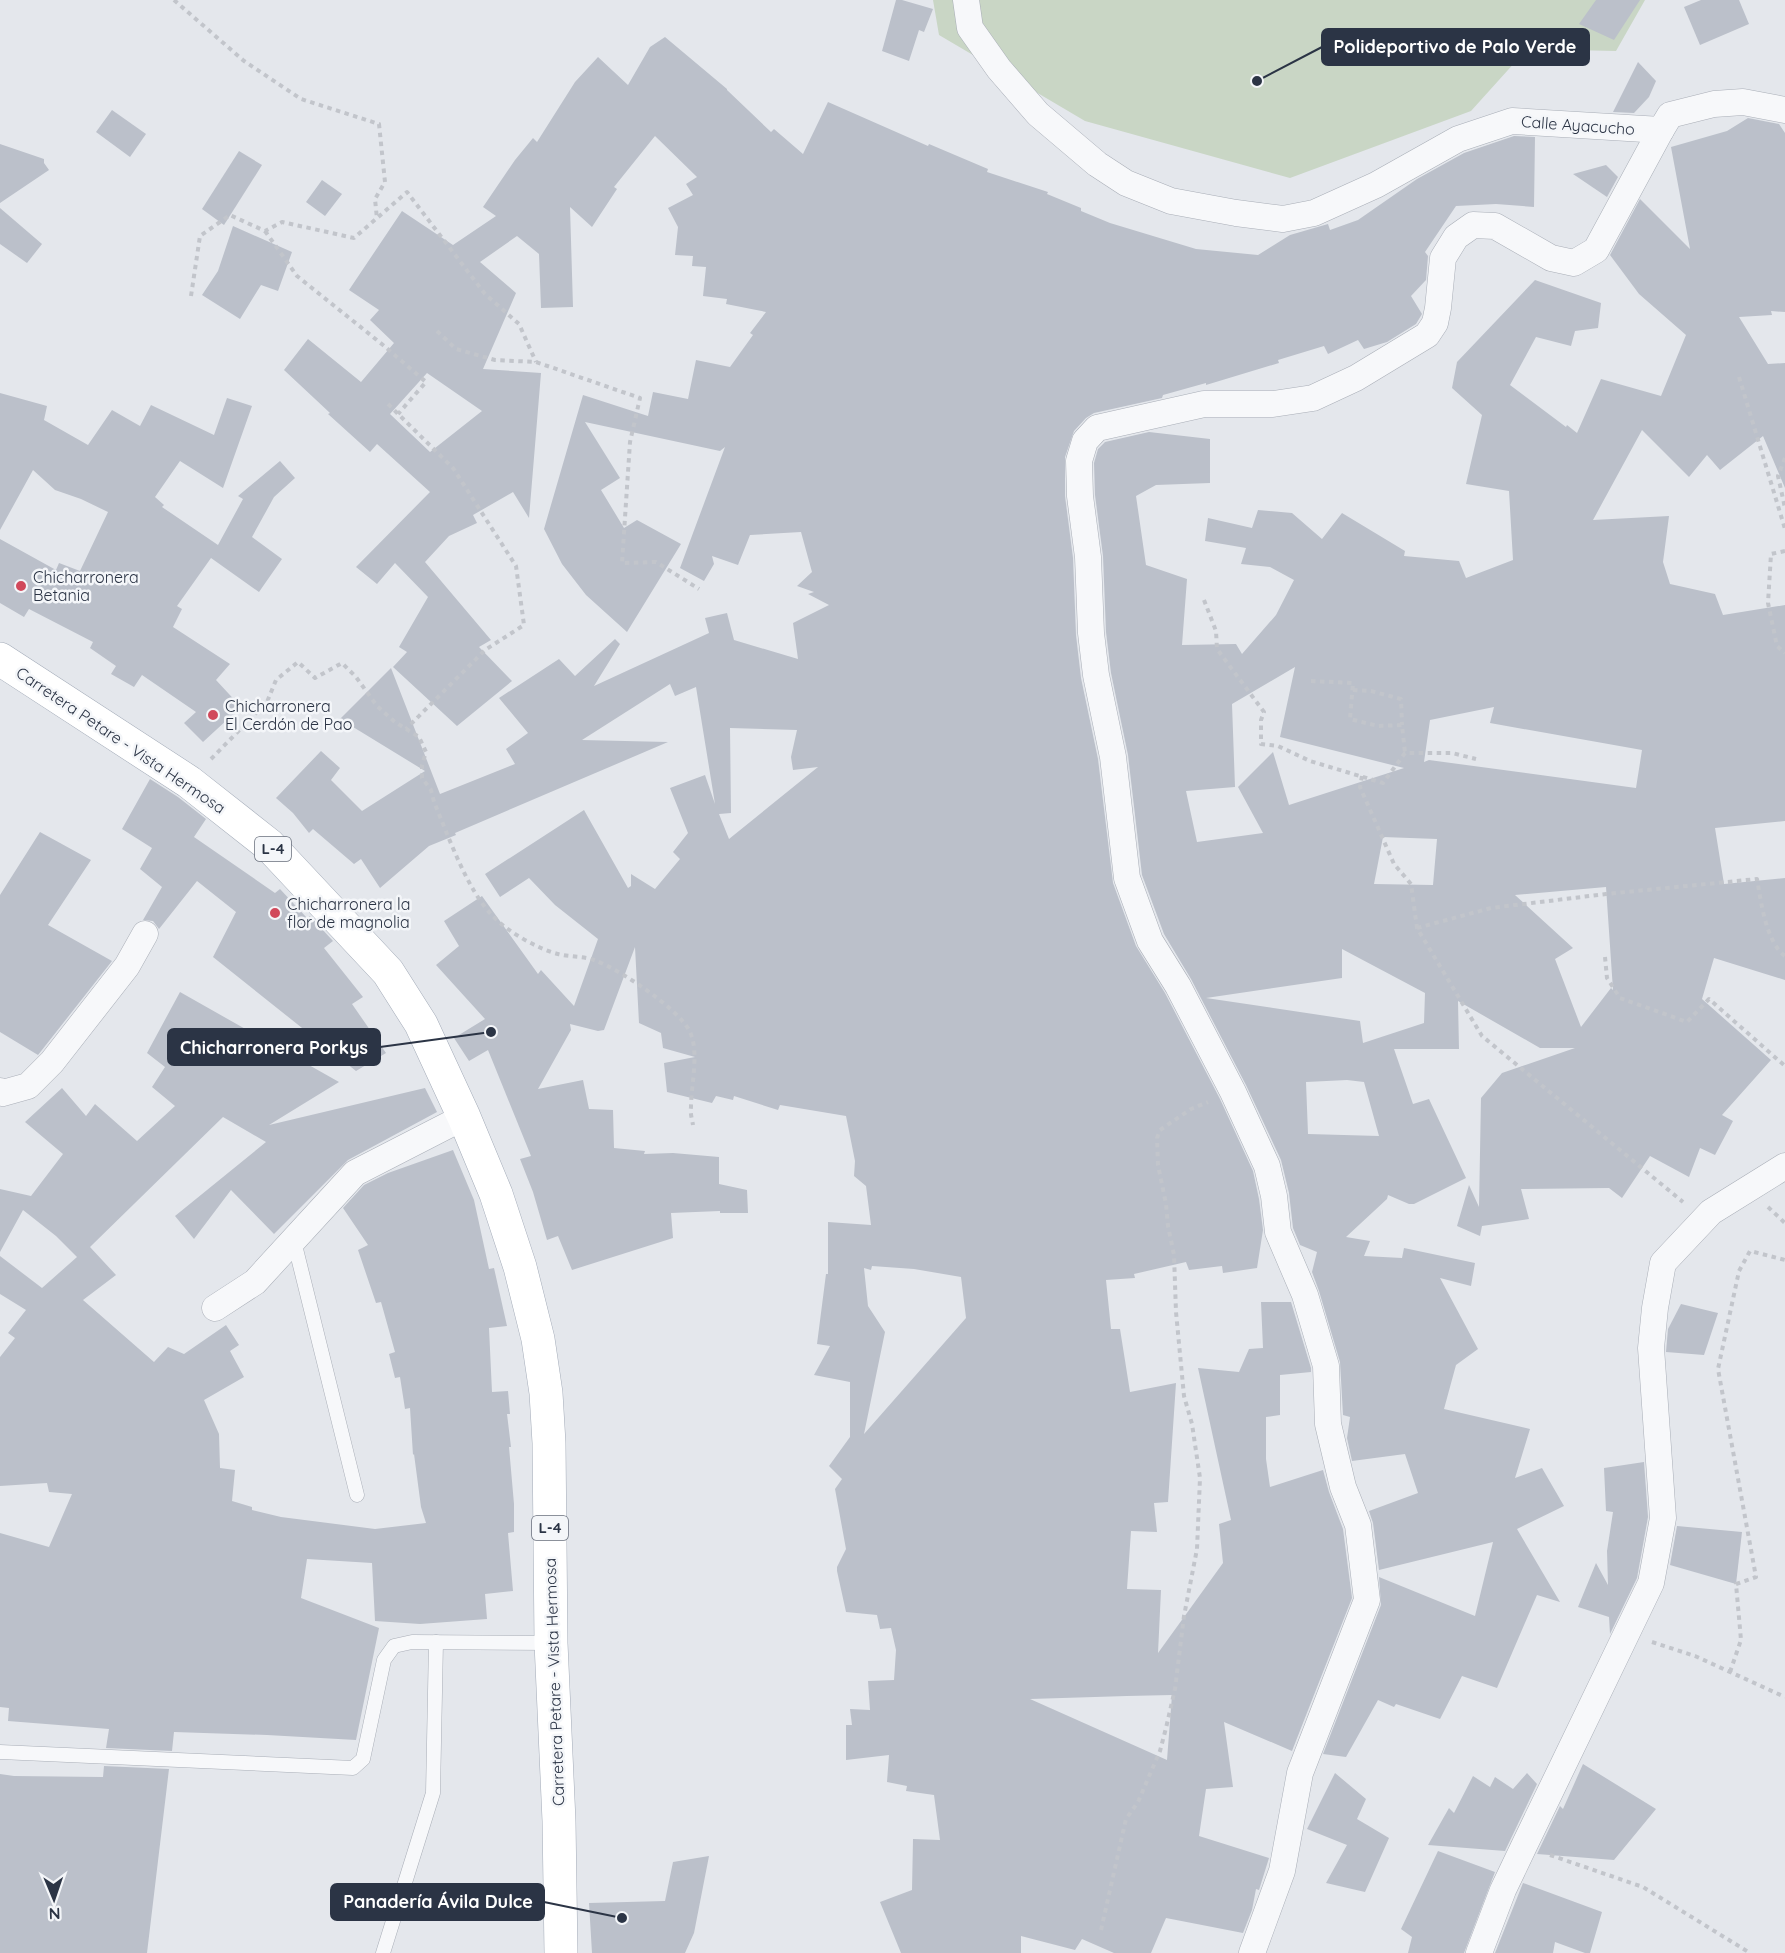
<svg xmlns="http://www.w3.org/2000/svg" width="1785" height="1953" font-family="Quicksand,sans-serif">
<rect width="100%" height="100%" fill="#e4e7ec"/>
<!-- green -->
<path fill="#c9d6c5" d="M933 0H1645L1616 51 1527 49 1471 111 1290 178 1085 121 939 35Z"/>
<!-- building -->
<g fill="#bbc0ca" fill-rule="evenodd">
<path d="M896 0H902L933 9 924 32 919 30 909 61 882 51Z"/>
<path d="M1596 0H1640L1614 40 1579 24Z"/>
<path d="M1701 0H1739L1749 24 1700 45 1684 7Z"/>
<path d="M665 37 727 89V90L771 132 774 129 803 154 828 102 928 146 929 144 988 169 987 172 1048 192 1047 194 1081 208V211L1110 223 1196 249 1258 255 1290 235 1328 224 1330 230 1358 220 1417 179 1464 153 1514 136 1535 137 1534 207 1496 204 1456 206 1425 252 1428 256 1426 280 1411 296 1422 314 1416 324 1387 342 1364 349 1358 340 1328 354 1324 346 1278 360 1279 363 1206 385V383L1163 395 1162 398 1094 413 1086 418 1074 431 1065 457V496L1073 558 1076 635 1081 678 1098 759 1113 883 1136 946 1165 993 1220 1099 1253 1171 1259 1199 1263 1230 1257 1268 1223 1273 1222 1266 1189 1270 1186 1262 1134 1274 1135 1278 1106 1280 1111 1329H1120L1130 1392 1176 1383 1168 1502 1154 1503 1157 1532 1131 1531 1127 1589 1161 1590 1158 1653 1223 1563 1219 1524 1231 1520 1198 1368 1239 1372 1249 1349 1263 1348 1261 1302H1291L1311 1368V1372L1280 1375V1415L1266 1417V1459L1270 1487 1323 1470 1329 1492 1343 1529 1352 1598 1292 1751 1224 1722 1233 1787 1206 1789 1199 1836 1269 1858 1259 1890 1256 1889 1252 1910 1243 1933 1166 1918 1151 1953H1114L1082 1939 1075 1950 1021 1936V1953H901L880 1902 912 1890 913 1839 940 1840 934 1795 906 1791 907 1786 887 1782 889 1755 846 1760V1725H852L850 1709 870 1710 868 1681 894 1680 896 1650 891 1628 880 1629 877 1615 846 1612 837 1571V1567L846 1549 835 1489 842 1479 829 1466 850 1437V1382L814 1375 830 1346 817 1344 826 1274H828V1222L871 1225 866 1186 854 1176 855 1161 846 1116 780 1105 778 1110 734 1096 733 1100 716 1096 712 1103 667 1092 664 1063 695 1057 663 1048 661 1033 639 1023 635 947 604 1030 598 1031 570 1024 571 1030 538 1089 583 1080 589 1109 613 1110 614 1148 645 1151 644 1154 673 1153 719 1157V1184L747 1190 748 1213H720V1211L671 1213 673 1238 572 1270 558 1236 547 1240 533 1192 520 1159 531 1156 488 1050 469 1061 454 1038 485 1019 436 965 459 946 444 921 482 896 538 974 541 970 574 1006 598 939 555 905 529 878 500 897 485 874 584 810 628 888 631 886V874L655 889 680 859 673 852 688 833 670 788 705 775 715 804 696 687 675 696 670 684 582 740 668 742 455 833 456 835 429 846 380 888 361 859 354 864 313 829 309 833 293 813 276 798 321 751 340 768 331 780 362 811 425 771 340 719 391 668 440 794 515 764 506 749 528 733 499 698 559 659 575 676 615 639 620 644 594 686 709 633 705 618 727 613 734 640 798 659 793 623 829 605 808 594 814 592 797 586 812 572 801 532 750 535 738 565 712 556 714 564 704 581 680 568 725 447 720 451 585 422 620 478 601 490 624 528 637 520 681 544 627 632 586 595 562 564 544 529 583 395 648 416 653 392 688 399 696 360 730 367 753 335 750 333 766 312 726 304 727 299 703 296 706 267 692 266 693 256 675 255 678 227 668 208 693 195 686 184 697 177 655 136 614 187 617 189 592 227 570 207 573 307 541 308 539 254 517 236 480 262 516 293 483 369 541 373 529 518 513 492 473 515 477 523 449 536 425 562 491 640 479 647 512 681 457 726 393 667 407 652 399 647 428 597 395 563 377 584 356 567 430 492 377 444 370 452 328 414 330 413 284 370 308 339 361 382 394 343 370 320 379 310 349 290 402 211 453 245 496 216 483 207 515 160 533 138 537 142 575 82 598 57 628 85 650 47ZM427 373 482 411 430 452 390 414ZM730 728 797 730 791 757 793 770 818 767 729 839 719 814 731 813ZM872 1266 914 1269 961 1277 966 1318 864 1434 885 1332 868 1306 864 1268 871 1270ZM1172 1695 1167 1760 1030 1699 1127 1696Z"/>
<path d="M1638 62 1656 81 1649 97 1634 113 1613 112Z"/>
<path d="M112 110 146 134 130 157 96 132Z"/>
<path d="M1748 118 1779 124 1785 133V312L1771 311 1772 315 1739 317 1768 364 1785 363V488L1763 436 1720 470 1707 455 1689 477 1642 430 1593 520 1669 516 1663 562 1670 584 1715 594 1723 615 1785 605V821L1715 828 1724 884 1785 878V980L1714 958 1702 999 1771 1060 1722 1115 1733 1121 1715 1155 1700 1148 1689 1177 1650 1156 1622 1198 1609 1188 1521 1189 1529 1219 1482 1226 1480 1236 1457 1226 1469 1185 1479 1207 1481 1098 1502 1073 1575 1048H1540L1458 1001 1459 1049H1394L1413 1104 1429 1099 1466 1178 1414 1204H1409L1388 1195 1387 1199 1346 1237 1370 1241 1364 1256 1402 1258 1404 1248 1475 1263 1471 1286 1440 1278 1478 1349 1456 1365 1444 1409 1530 1429 1515 1478 1542 1468 1564 1506 1517 1529 1560 1602 1537 1595 1497 1688 1462 1676 1440 1719 1396 1704 1394 1707 1378 1700 1346 1757 1323 1754 1381 1605 1379 1577 1475 1616 1493 1542 1379 1570 1373 1523 1369 1511 1418 1493 1405 1454 1352 1461 1347 1438 1350 1417 1343 1415 1340 1362 1319 1291 1312 1272 1317 1252 1300 1245 1293 1228 1289 1193 1281 1160 1246 1085 1191 979 1164 934 1142 875 1128 755 1111 673 1106 632 1103 556 1095 495 1094 463 1098 449 1105 442 1149 432 1210 439V483L1156 485 1136 496 1146 565 1187 579 1182 645 1236 644 1242 654 1276 615 1294 580 1270 567 1241 564 1246 548 1205 541 1208 518 1252 528 1258 510 1292 513 1322 539 1342 513 1405 551 1404 556 1459 561 1466 578 1513 560 1509 491 1466 484 1482 415 1452 388 1457 362 1535 280 1601 303 1598 328 1575 331 1571 346 1536 337 1510 385 1566 427 1567 425 1577 433 1601 379 1661 396 1686 335 1639 294 1610 255 1640 199 1690 249 1671 147 1727 131ZM1295 667 1280 737 1404 768 1289 805 1273 752 1238 787 1263 833 1197 842 1186 791 1235 787 1232 704ZM1494 707 1490 723 1642 750 1636 788 1429 760 1424 762 1430 720ZM1383 837 1437 839 1433 885 1374 884ZM1606 887 1613 990 1611 988 1581 1027 1555 959 1573 948 1515 895ZM1342 949 1425 993 1424 1023 1363 1043 1360 1021 1206 998 1342 978ZM1347 1080 1364 1082 1379 1136 1308 1134 1306 1082Z"/>
<path d="M0 144 44 159V163L49 170 0 203Z"/>
<path d="M239 151 262 165 224 225 202 209Z"/>
<path d="M1606 165 1618 177 1607 197 1573 174Z"/>
<path d="M322 180 342 194 325 216 306 202Z"/>
<path d="M0 208 42 244 27 263 0 244Z"/>
<path d="M233 226 292 252 278 291 261 285 240 319 202 295 218 271Z"/>
<path d="M0 393 47 406 44 420 88 445 112 410 140 426 151 405 214 435 227 398 252 406 223 488 180 461 155 497 164 505 162 507 218 545 243 499 238 496 280 461 295 478 274 497 252 537 282 559 259 592 211 558 177 606 182 609 173 627 230 664 216 680 241 707 203 742 184 723 196 712 142 675 134 687 111 674 116 666 90 648 93 642 29 609 24 617 0 603V539L56 570 59 563 80 571 108 512 81 499 55 490 33 470 0 530Z"/>
<path d="M150 779 178 797 206 819 194 837 275 893 280 889 307 918 310 916 333 941 324 948 363 997 352 1004 386 1053 356 1071 213 957 236 912 197 881 159 929 153 921 143 920 162 887 140 869 152 848 122 829Z"/>
<path d="M40 832 91 860 48 925 112 961 38 1055 0 1032V895Z"/>
<path d="M180 992 339 1082 269 1125 425 1088 437 1112 348 1160 274 1234 231 1190 194 1239 175 1216 266 1142 223 1117 90 1247 116 1275 83 1300 154 1362 168 1347 184 1354 226 1325 239 1345 230 1351 244 1377 204 1400 219 1434 220 1468 235 1470 232 1501 252 1507V1510L281 1517 375 1529 426 1523 421 1507 414 1454 413 1455 410 1408 405 1409 400 1377 395 1378 389 1354 395 1352 381 1302 376 1303 358 1250 368 1245 343 1208 364 1185 388 1173 453 1150 474 1200 489 1269 494 1268 507 1326 489 1328 492 1392 508 1391 510 1414H507L511 1447H509L514 1504V1532L508 1533 513 1591 485 1594 487 1619 420 1624 375 1621 372 1563 307 1559 301 1598 379 1628 356 1740 267 1735 174 1732 172 1751 106 1748 109 1729 8 1721 9 1708 0 1707V1533L49 1547 72 1494 49 1492 47 1483 0 1486V1357L15 1338 8 1333 26 1310 0 1294V1256L42 1288 77 1257 56 1236 23 1210 0 1252V1189L31 1196 63 1154 25 1122 62 1088 86 1116 95 1104 137 1141 175 1106 152 1087 165 1067 147 1053Z"/>
<path d="M1681 1304 1718 1313 1704 1355 1666 1352 1668 1329Z"/>
<path d="M1644 1462 1648 1517 1637 1578 1610 1634 1609 1617 1578 1607 1596 1563 1608 1585 1607 1551 1613 1512 1606 1511 1604 1468Z"/>
<path d="M1677 1526 1742 1532 1736 1584 1670 1565Z"/>
<path d="M1583 1764 1656 1809 1614 1860 1537 1854 1560 1806 1563 1809Z"/>
<path d="M104 1766 169 1769 147 1953H0V1774L14 1776 103 1777Z"/>
<path d="M1335 1773 1366 1799 1357 1819 1389 1838 1365 1892 1326 1883 1347 1845 1307 1829Z"/>
<path d="M1527 1773 1537 1784 1505 1851 1428 1845 1449 1808 1454 1813 1473 1776 1490 1787 1495 1777 1513 1789Z"/>
<path d="M1438 1851 1495 1872 1464 1953H1408L1412 1937 1401 1929Z"/>
<path d="M709 1856 694 1933 685 1953H592L589 1903 665 1901 673 1862Z"/>
<path d="M1523 1883 1602 1912 1590 1953H1585L1555 1942 1553 1953H1495Z"/>
</g>
<g fill="none" stroke-linecap="round" stroke-linejoin="round">
<defs>
<g id="service">
<path d="M294 1241 357 1495"/>
<path d="M0 1752 353 1768 363 1759 384 1660 394 1646 412 1642 551 1643"/>
<path d="M383 1953 433 1793 436 1642"/>
</g>
<g id="minor">
<path d="M966 0 970 28 999 69 1038 114 1097 164 1126 183 1171 201 1236 213 1283 219 1314 213 1376 185 1458 139 1512 121 1661 130 1670 115 1714 104 1743 102 1785 110"/>
<path d="M0 1091 3 1093 28 1086 52 1062 127 966 145 934"/>
<path d="M215 1308 255 1282 355 1173 464 1117"/>
<path d="M1252 1953 1282 1871 1300 1773 1367 1600 1358 1525 1343 1487 1328 1424 1326 1366 1305 1295 1278 1232 1274 1196 1267 1166 1233 1092 1178 986 1150 941 1127 878 1113 757 1096 675 1091 633 1088 557 1080 496 1079 461 1085 441 1097 428 1204 404H1273L1313 398 1356 378 1427 335 1435 323 1438 308 1443 258 1456 237 1473 225 1495 226 1551 258 1574 263 1596 250 1661 130"/>
<path d="M1479 1953 1503 1890 1524 1846 1651 1583 1663 1518 1651 1348 1655 1308 1663 1263 1711 1212 1785 1166"/>
</g>
<path id="primary" d="M0 659 189 782 269 845 388 972 421 1024 464 1117 496 1194 520 1267 538 1339 546 1393 549 1443 551 1643 559 1821 561 1953"/>
</defs>
<!-- service casing -->
<use href="#service" stroke="#a9aeb7" stroke-width="15"/>
<!-- minor casing -->
<use href="#minor" stroke="#a9aeb7" stroke-width="27"/>
<!-- primary casing -->
<use href="#primary" stroke="#a3abb8" stroke-width="34"/>
<!-- path -->
<g stroke="#c2c5cb" stroke-width="4" stroke-dasharray="4.5 4.5" stroke-linecap="butt">
<path d="M174 0 244 61 301 99 379 124 385 182 375 199 377 219"/>
<path d="M265 231 297 276 383 345 426 382 398 414"/>
<path d="M191 296 200 236 230 215 265 231 282 222 354 238 407 192 485 294 519 324 536 362"/>
<path d="M437 331 456 349 495 360 536 362 640 398 630 442 622 563 656 562 699 589"/>
<path d="M1739 377 1785 529"/>
<path d="M388 404 453 468 516 566 524 625 485 650 406 729"/>
<path d="M1785 458 1778 476 1785 508"/>
<path d="M1785 551 1771 554 1768 603 1777 646 1785 653"/>
<path d="M1204 600 1216 631 1217 649 1264 712 1261 720V744L1278 746 1310 761 1383 783 1405 753H1452L1476 759"/>
<path d="M1311 681 1353 683 1350 719 1378 726 1402 725 1405 753"/>
<path d="M1353 690 1371 691 1401 699 1402 725"/>
<path d="M211 759 267 702 276 680 298 662 315 678 342 663 356 677 377 706 395 722 419 737 426 752 422 765V778L431 790 434 802C448 835 467 890 492 915 506 931 538 949 558 954 570 957 583 956 594 960 619 969 676 1007 689 1030 700 1050 691 1085 691 1107 690 1113 692 1119 693 1125"/>
<path d="M1362 776 1360 787 1394 864 1411 884 1417 928 1482 1036 1683 1202"/>
<path d="M1417 928 1491 908 1606 894 1757 879C1761 902 1766 942 1785 956"/>
<path d="M1605 957 1607 978 1620 998 1687 1022 1709 999 1785 1066"/>
<path d="M1768 1207 1785 1223"/>
<path d="M1652 1642 1695 1656 1785 1697"/>
<path d="M1730 1672 1741 1640 1736 1584 1756 1577 1718 1369 1739 1271 1750 1251 1785 1260"/>
<path d="M1550 1855 1643 1887 1750 1953"/>
<path d="M1101 1930 1126 1819 1138 1802 1160 1751 1166 1728 1175 1689 1184 1616 1197 1549 1200 1478 1192 1424 1184 1396 1176 1312 1174 1255 1168 1226 1166 1204 1158 1165 1157 1138 1160 1130 1191 1109 1208 1102"/>
</g>
<!-- service -->
<use href="#service" stroke="#f7f8fa" stroke-width="14"/>
<!-- minor -->
<use href="#minor" stroke="#f7f8fa" stroke-width="26"/>
<!-- primary -->
<use href="#primary" stroke="#fff" stroke-width="33"/>
</g>
<!-- markers -->
<g fill="#d1495b" stroke="#f4f6f9" stroke-width="2">
<circle cx="21" cy="586" r="6"/>
<circle cx="213" cy="715" r="6"/>
<circle cx="275" cy="913" r="6"/>
</g>
<g text-anchor="middle" stroke-width="5" stroke-linejoin="round" paint-order="stroke">
<!-- shield labels -->
<g fill="#f4f6f9" stroke="#676e7b" stroke-width="1.5">
<rect x="255" y="837" width="36" height="24" rx="4.5"/>
<rect x="532" y="1516" width="36" height="24" rx="4.5"/>
</g>
<g font-size="15" font-weight="bold" fill="#2b3445">
<text x="273" y="854">L-4</text>
<text x="550" y="1533">L-4</text>
</g>
<!-- street labels -->
<g font-size="16" fill="#2b3445" stroke="#f4f6f9">
<text transform="translate(1578 125) rotate(4)" y="6">Calle Ayacucho</text>
<text transform="translate(121 740) rotate(34)" y="6">Carretera Petare - Vista Hermosa</text>
<text transform="translate(554 1682) rotate(-92)" y="6">Carretera Petare - Vista Hermosa</text>
</g>
<!-- poi labels -->
<g font-size="16" fill="#2b3445" stroke="#f4f6f9" text-anchor="start">
<text x="33" y="583">Chicharronera<tspan x="33" dy="18">Betania</tspan></text>
<text x="225" y="712">Chicharronera<tspan x="225" dy="18">El Cerdón de Pao</tspan></text>
<text x="287" y="910">Chicharronera la<tspan x="287" dy="18">flor de magnolia</tspan></text>
</g>
</g>
<!-- callouts -->
<path fill="none" stroke="#2b3445" stroke-width="2" d="M1257 81L1322 47M491 1032L380 1047M622 1918L544 1902"/>
<g fill="#2b3445" stroke="#f4f6f9" stroke-width="2">
<circle cx="1257" cy="81" r="6"/>
<circle cx="491" cy="1032" r="6"/>
<circle cx="622" cy="1918" r="6"/>
</g>
<g fill="#2b3445" stroke="#2b3445" stroke-width="2">
<rect x="1322" y="29" width="267" height="36" rx="6"/>
<rect x="168" y="1029" width="212" height="36" rx="6"/>
<rect x="331" y="1884" width="213" height="36" rx="6"/>
</g>
<g font-size="18" text-anchor="middle" font-weight="bold" fill="#fff">
<text x="1455" y="53">Polideportivo de Palo Verde</text>
<text x="274" y="1054">Chicharronera Porkys</text>
<text x="438" y="1908">Panadería Ávila Dulce</text>
</g>
<!-- north arrow -->
<g transform="translate(54 1899) rotate(178)" stroke="#f4f6f9" stroke-width="4.5" paint-order="stroke">
<path d="M0-4.5L10 22L0 15L-10 22Z" fill="#2b3445"/>
<text y="-9" font-size="16" font-weight="bold" text-anchor="middle" fill="#2b3445">N</text>
</g>
</svg>
